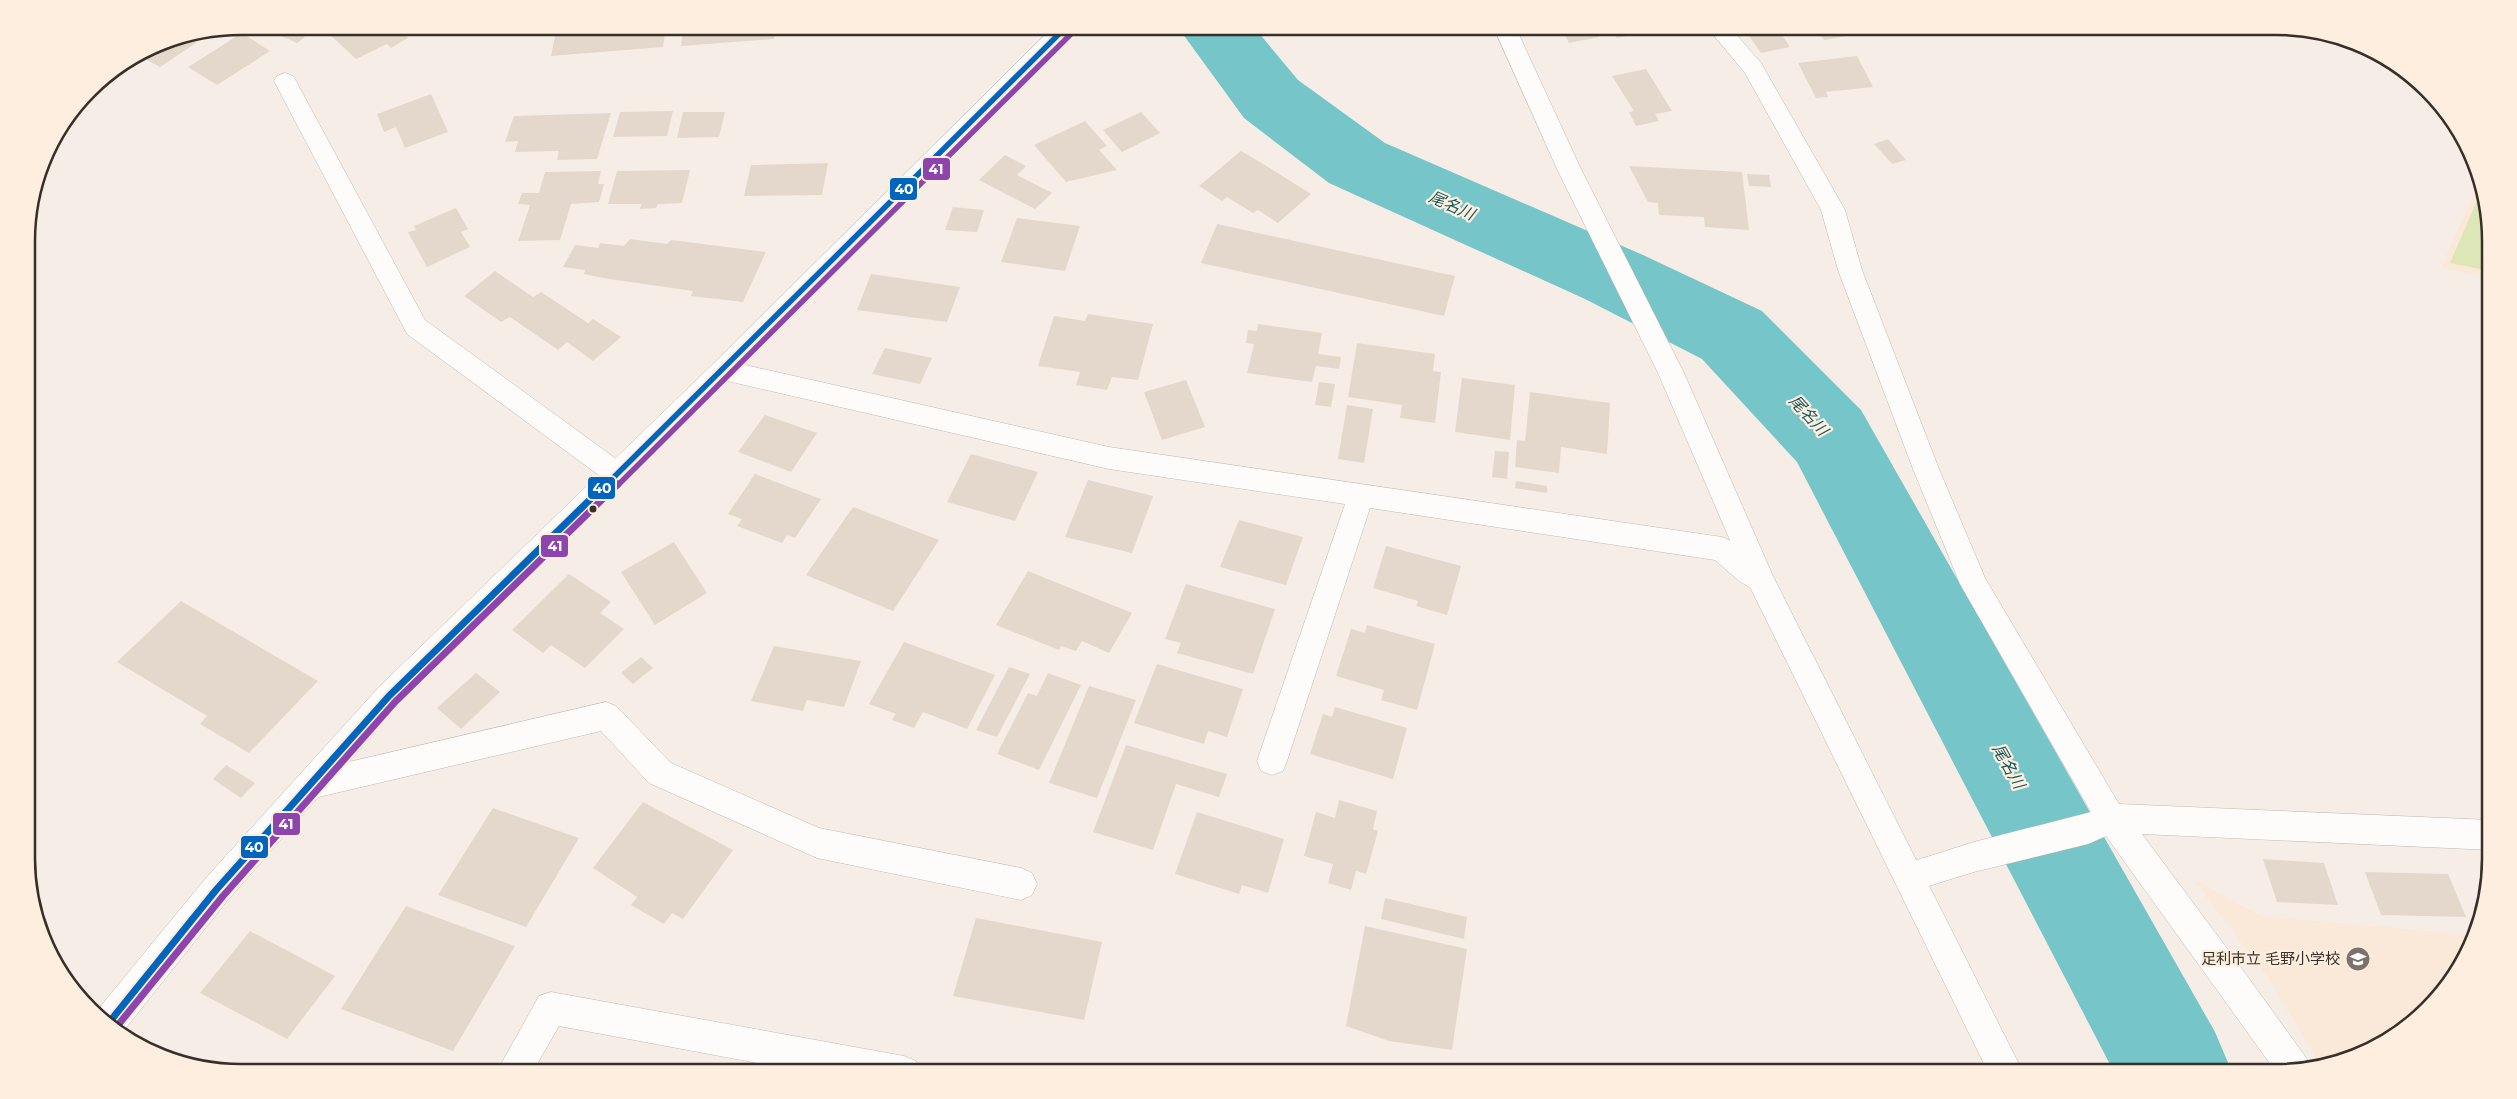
<svg xmlns="http://www.w3.org/2000/svg" width="2517" height="1099" font-family="Montserrat,'Noto Sans JP',sans-serif">
<rect width="100%" height="100%" fill="#f6eee6"/>
<!-- built -->
<g fill="#fae9d8">
<path d="M2480 178 2489 213V277L2441 268Z"/>
<path d="M2192 878 2261 916 2475 935V940L2446 989 2396 1036 2345 1061 2321 1066 2268 978Z"/>
</g>
<!-- green -->
<path fill="#dde6b7" d="M2482 189 2489 213V271L2450 263Z"/>
<g fill="none" stroke-linecap="round" stroke-linejoin="round">
<!-- river -->
<path fill="#75c5c9" fill-rule="evenodd" d="M1177 26H1253L1298 80 1385 143 1643 255 1762 311 1861 410 2215 1032 2232 1072H2114L1797 462 1702 359 1585 299 1329 183 1244 118Z"/>
</g>
<!-- building -->
<g fill="#e3d8cb">
<path d="M280 26H282L305 37 297 43 272 32Z"/>
<path d="M330 26H405L410 31 404 34 408 38 391 48 387 44 356 59 324 29Z"/>
<path d="M612 26H666L663 47 551 56 556 31Z"/>
<path d="M684 26H776L774 39 681 46Z"/>
<path d="M1560 26H1593L1599 37 1569 43Z"/>
<path d="M1602 26H1661L1664 29 1617 38 1614 34 1607 36Z"/>
<path d="M1742 26H1776L1790 47 1761 53Z"/>
<path d="M1813 26H1851L1857 34 1824 40Z"/>
<path d="M242 33 270 51 217 85 188 67Z"/>
<path d="M185 37 196 43 160 67 138 55 159 42Z"/>
<path d="M1857 56 1873 87 1826 92 1828 97 1816 98 1798 63Z"/>
<path d="M1646 69 1672 111 1655 114 1659 121 1636 126 1629 112 1634 111 1612 76Z"/>
<path d="M431 94 448 132 405 148 396 127 384 132 377 114Z"/>
<path d="M673 111 667 136 613 137 620 112Z"/>
<path d="M683 112H725L719 137 677 138Z"/>
<path d="M1141 112 1160 133 1122 152 1103 130Z"/>
<path d="M611 113 597 159 557 160 559 151 515 152 518 141 505 142 514 116Z"/>
<path d="M1085 121 1107 146 1099 150 1117 170 1066 182 1034 145Z"/>
<path d="M1888 139 1906 160 1892 164 1874 144Z"/>
<path d="M1241 151 1265 165 1311 194 1278 223 1258 210 1253 213 1227 197 1222 201 1199 186Z"/>
<path d="M1005 155 1026 166 1017 175 1052 193 1035 209 979 180Z"/>
<path d="M828 163 822 195 744 196 751 165Z"/>
<path d="M1629 166 1742 172 1749 230 1705 227 1704 217 1659 215 1658 203 1648 202Z"/>
<path d="M690 170 682 203 658 204 656 208 640 209 641 204H608L617 171Z"/>
<path d="M601 171 598 184H604L599 202 571 204 560 240 518 241 530 205 518 204 522 193H539L545 172Z"/>
<path d="M1747 174 1769 175 1771 187 1749 186Z"/>
<path d="M953 207 984 210 977 232 945 230Z"/>
<path d="M456 208 468 229 461 232 470 247 427 267 408 232 416 230 414 226Z"/>
<path d="M1017 218 1080 226 1065 271 1001 262Z"/>
<path d="M1217 224 1455 276 1444 316 1201 263Z"/>
<path d="M630 239 667 244 671 240 766 252 743 302 691 296 693 291 609 279 584 274 585 270 563 267 575 245 598 248 600 243 624 246Z"/>
<path d="M495 271 533 297 541 292 588 323 593 319 621 337 593 361 567 342 558 350 510 317 501 322 464 296Z"/>
<path d="M871 274 960 287 947 322 857 310Z"/>
<path d="M1088 314 1153 324 1138 380 1112 377 1107 390 1076 385 1080 372 1038 366 1054 316 1085 321Z"/>
<path d="M1258 324 1322 333 1318 354 1341 357 1339 369 1316 366 1312 382 1247 373 1254 344 1246 343 1248 330 1257 331Z"/>
<path d="M1357 343 1435 354 1433 371 1441 372 1435 423 1400 418 1402 405 1348 397Z"/>
<path d="M885 348 932 358 920 384 872 374Z"/>
<path d="M1462 378 1515 385 1510 440 1455 432Z"/>
<path d="M1186 380 1205 427 1162 440 1144 392Z"/>
<path d="M1319 382 1335 384 1331 407 1315 405Z"/>
<path d="M1530 392 1610 403 1607 454 1561 447 1559 473 1515 467 1517 440 1525 441Z"/>
<path d="M1347 405 1373 409 1364 463 1338 459Z"/>
<path d="M765 415 817 433 791 472 738 452Z"/>
<path d="M1495 451 1509 452 1507 479 1492 477Z"/>
<path d="M971 454 1038 472 1015 521 947 502Z"/>
<path d="M755 474 821 499 795 538 787 535 782 543 737 526 742 519 728 514Z"/>
<path d="M1088 480 1153 496 1132 553 1065 537Z"/>
<path d="M1516 481 1547 486V493L1515 488Z"/>
<path d="M853 507 939 540 893 611 806 575Z"/>
<path d="M1239 520 1303 537 1286 585 1220 567Z"/>
<path d="M674 542 707 593 655 625 621 572Z"/>
<path d="M1386 546 1461 566 1447 615 1416 606 1418 601 1373 588Z"/>
<path d="M1028 571 1132 613 1109 653 1082 641 1076 651 1061 646 1059 650 996 625Z"/>
<path d="M569 574 611 602 600 613 624 629 585 668 551 645 543 653 512 630Z"/>
<path d="M1186 584 1275 609 1253 674 1177 653 1181 643 1165 639Z"/>
<path d="M181 601 318 681 249 753 200 724 207 716 117 662Z"/>
<path d="M1367 625 1435 644 1417 710 1381 700 1384 690 1336 676 1351 629 1365 633Z"/>
<path d="M904 642 995 675 967 729 923 712 914 728 892 720 896 714 869 704Z"/>
<path d="M774 646 861 661 844 707 807 700 803 711 751 701Z"/>
<path d="M641 657 653 668 633 684 621 673Z"/>
<path d="M1157 664 1243 689 1227 737 1208 731 1204 744 1134 723Z"/>
<path d="M1009 667 1030 674 997 737 976 730Z"/>
<path d="M476 673 500 692 461 729 437 708Z"/>
<path d="M1048 673 1081 685 1039 770 997 754 1028 693 1037 696Z"/>
<path d="M1089 686 1136 700 1097 798 1049 783Z"/>
<path d="M1335 707 1407 728 1393 779 1310 754 1323 714 1332 717Z"/>
<path d="M1126 745 1227 774 1219 797 1176 784 1153 850 1093 832Z"/>
<path d="M226 765 255 783 241 798 213 779Z"/>
<path d="M1339 800 1377 811 1373 829 1378 831 1366 874 1356 871 1351 890 1328 883 1333 864 1304 856 1316 812 1335 818Z"/>
<path d="M643 802 733 850 683 919 672 913 664 924 631 905 637 897 593 868Z"/>
<path d="M493 808 579 838 526 927 438 895Z"/>
<path d="M1197 812 1284 839 1268 893 1242 885 1239 894 1175 874Z"/>
<path d="M2263 859 2324 863 2338 905 2277 902Z"/>
<path d="M2365 872 2448 874 2466 917 2381 915Z"/>
<path d="M1385 898 1467 917 1464 939 1381 919Z"/>
<path d="M406 906 515 946 453 1051 341 1009Z"/>
<path d="M976 918 1102 942 1084 1020 953 996Z"/>
<path d="M1365 926 1467 949 1452 1050 1389 1041 1346 1026Z"/>
<path d="M250 931 335 976 287 1039 200 993Z"/>
</g>
<g fill="none" stroke-linecap="round" stroke-linejoin="round">
<defs>
<g id="street">
<path d="M1706 26H1729L1761 63 1845 210 1862 270 1939 469 1985 578 2119 804 2491 820V850L2142 834 2240 966 2307 1059 2311 1068 2276 1072 2106 836 2088 844 1974 872 1909 892 1898 888 1893 877 1898 866 1974 842 2091 812 1960 584 1913 469 1838 270 1821 210 1745 73Z"/>
<path d="M285 73 293 76 296 81 425 320 626 466 630 474 626 482 617 485 608 482 407 334 274 81 277 76Z"/>
<path d="M723 360 1109 447 1722 537C1740 544 1767 563 1775 580L1771 589C1750 596 1731 573 1715 560L1370 508 1287 761 1283 771 1272 775 1261 771 1257 761 1345 504 1109 469 723 380 714 377 710 370 714 363Z"/>
<path d="M606 702 616 706 671 763 819 828 1021 868 1032 873 1037 884 1032 895 1021 900 817 858 649 783 601 731 310 799 299 795 295 785 299 775 310 771Z"/>
<path d="M551 992 904 1056 916 1061 921 1073H811L559 1026 532 1073H496L539 996Z"/>
</g>
<g id="secondary">
<path d="M1054 26H1078L732 377 399 705 227 901 121 1034 110 1029 95 1013 205 879 379 687 714 363Z"/>
<path d="M1493 26H1515L1581 169 1684 373 1773 576 2023 1072H1988L1751 589 1658 373 1557 169Z"/>
</g>
</defs>
<!-- street casing -->
<use href="#street" stroke="#bfb8b1" stroke-width="1"/>
<!-- secondary casing -->
<use href="#secondary" stroke="#bfb8b1" stroke-width="1"/>
<!-- street -->
<use href="#street" fill="#fefcfb" fill-rule="evenodd"/>
<!-- secondary -->
<use href="#secondary" fill="#fefcfb" fill-rule="evenodd"/>
<defs>
<path id="bus-1-far1" d="M605 486 1067 26"/>
<path id="bus-1" d="M107 1025 216 890 389 696 606 484"/>
<path id="bus-2-far1" d="M617 486 1073 32"/>
<path id="bus-2" d="M114 1030 223 896 395 702 618 484"/>
</defs>
<!-- bus-1-far1 casing -->
<use href="#bus-1-far1" stroke="#fdeedf" stroke-width="9"/>
<!-- bus-1 casing -->
<use href="#bus-1" stroke="#fdeedf" stroke-width="11"/>
<!-- bus-2-far1 casing -->
<use href="#bus-2-far1" stroke="#fdeedf" stroke-width="9"/>
<!-- bus-2 casing -->
<use href="#bus-2" stroke="#fdeedf" stroke-width="11"/>
<!-- bus-1-far1 -->
<use href="#bus-1-far1" stroke="#0065bd" stroke-width="5.5"/>
<!-- bus-1 -->
<use href="#bus-1" stroke="#0065bd" stroke-width="7"/>
<!-- bus-2-far1 -->
<use href="#bus-2-far1" stroke="#8e44ad" stroke-width="5.5"/>
<!-- bus-2 -->
<use href="#bus-2" stroke="#8e44ad" stroke-width="7"/>
</g>
<!-- icons -->
<defs>
<symbol id="school-disc" viewBox="-11 -11 22 22"><circle r="9.5" fill="#7a726b" stroke="#fdeedf"/><path d="M0-5L7-2L0 1L-7-2ZM-4 1L0 2.5L4 1V4Q0 6-4 4Z" fill="#fff"/></symbol>
</defs>
<g fill-rule="evenodd">
<use href="#school-disc" x="2344" y="945" width="28" height="28"/>
</g>
<!-- markers -->
<circle fill="#373029" stroke="#fdeedf" stroke-width="2" cx="593" cy="509" r="4.5"/>
<g text-anchor="middle" stroke-width="4.5" stroke-linejoin="round" paint-order="stroke">
<!-- poi labels -->
<g font-size="15" fill="#373029" stroke="#fdeedf" text-anchor="end">
<text x="2340" y="964">足利市立 毛野小学校</text>
</g>
<!-- water labels -->
<g font-size="16" font-style="italic" fill="#16585c" stroke="#fdeedf">
<text transform="translate(1452 205) rotate(24)" y="6">尾名川</text>
<text transform="translate(1809 415) rotate(47)" y="6">尾名川</text>
<text transform="translate(2009 766) rotate(61)" y="6">尾名川</text>
</g>
</g>
<!-- crop -->
<path d="M0 0H2517V1099H0ZM241 35H2276A206 206 0 0 1 2482 241V858A206 206 0 0 1 2276 1064H241A206 206 0 0 1 35 858V241A206 206 0 0 1 241 35Z" fill="#fdeedf" fill-rule="evenodd"/>
<path fill="none" stroke="#373029" stroke-width="2.5" d="M241 35H2276A206 206 0 0 1 2482 241V858A206 206 0 0 1 2276 1064H241A206 206 0 0 1 35 858V241A206 206 0 0 1 241 35Z"/>
<g stroke="#fdeedf" stroke-width="2">
<rect x="922" y="157" width="29" height="24" rx="5" fill="#8e44ad"/>
<rect x="889" y="177" width="29" height="24" rx="5" fill="#0065bd"/>
<rect x="587" y="476" width="29" height="24" rx="5" fill="#0065bd"/>
<rect x="540" y="534" width="29" height="24" rx="5" fill="#8e44ad"/>
<rect x="272" y="812" width="29" height="24" rx="5" fill="#8e44ad"/>
<rect x="240" y="835" width="29" height="24" rx="5" fill="#0065bd"/>
</g>
<g font-size="14" text-anchor="middle" font-weight="bold" fill="#fff">
<text x="936" y="174">41</text>
<text x="904" y="194">40</text>
<text x="602" y="493">40</text>
<text x="555" y="551">41</text>
<text x="286" y="829">41</text>
<text x="254" y="852">40</text>
</g>
</svg>
